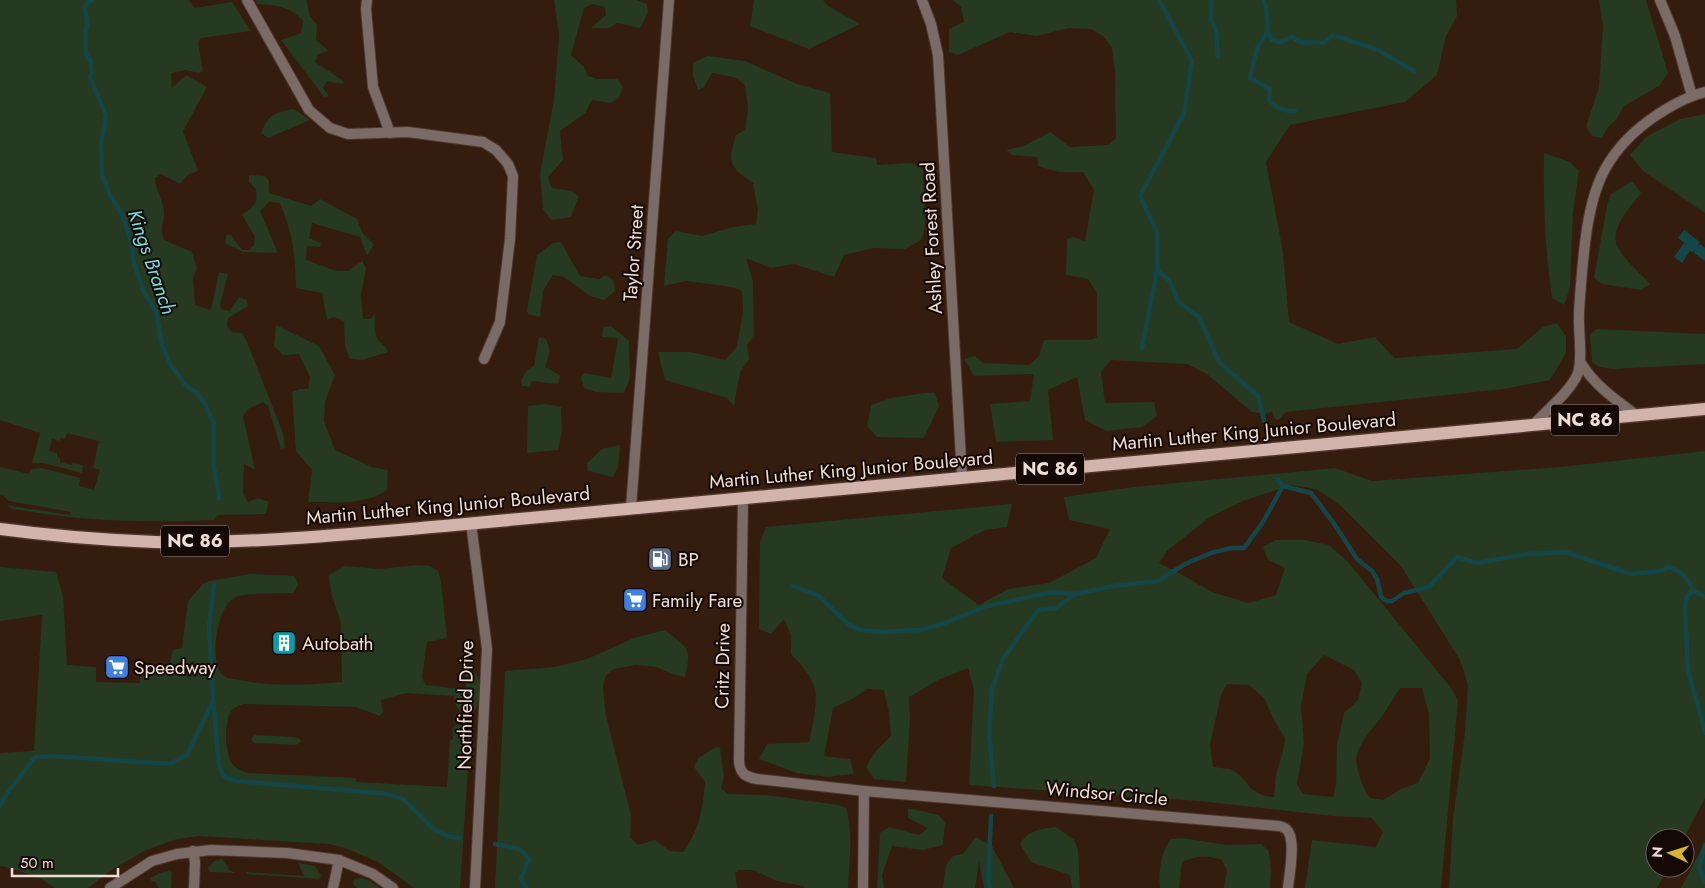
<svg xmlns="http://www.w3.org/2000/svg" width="1705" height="888" font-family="Jost,sans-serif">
<rect width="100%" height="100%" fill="#341c0e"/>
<!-- green -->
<g fill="#253a21" fill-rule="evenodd">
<path d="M0 0H189L194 8 232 2 251 31 201 38 198 42 203 71 199 73 185 70 171 73 172 88 186 75 207 87 183 131 198 171 189 174 180 184 161 174 155 178C155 190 164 201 164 213 164 226 159 226 164 240L192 252 197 268 193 278 195 305 211 310 219 272 228 274 220 305 221 309 230 311 239 297 247 300 248 306 228 318 227 326 232 332 242 333 247 342 283 433 285 448 281 449 268 406 263 402 248 409 243 416 255 470 244 464 243 493 248 502 258 498 269 502 265 514 217 515 215 520C167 522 117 522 69 517 51 515 32 512 13 509L6 505 70 515 71 512 9 501 2 495 0 496V467L29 474 31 469 42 468 80 478 79 486 94 490 100 470 93 468 99 441 67 433 65 439 61 438 60 441 52 439 49 451 57 453V457L60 458V462L72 465 73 463 83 465 82 473 43 463H32L40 433 0 420Z"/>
<path d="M256 0H306L310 16 317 25 316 40 329 51 318 54 315 62 345 82 341 84 327 81 323 88 329 96 324 97 281 40 301 33 303 21C290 6 275 5 257 4Z"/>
<path d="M554 0H637L647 4 648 13 640 28 617 23 609 28H591L606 15 605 7 592 4 584 8 571 55 584 67 588 76 597 79H617L623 87 619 98 610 103 592 100 585 113 560 131 563 160 548 177 552 188 571 191 579 196 571 217 551 220 543 209 540 173 554 100 559 34Z"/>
<path d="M754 0H823L828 6 860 24 809 49 750 26Z"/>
<path d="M953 0H1456L1457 16 1446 36 1437 75 1405 102 1290 125 1266 162 1283 252 1289 322 1338 344 1375 337 1394 358 1517 349 1543 327 1557 323 1566 336V353L1550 380 1504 389 1286 412 1278 420 1275 419 1272 411 1266 414 1252 412 1207 374 1187 364 1111 360 1101 372 1105 403 1154 402 1157 416 1142 427 1106 431 1085 420 1077 377 1048 390 1053 440 996 442 990 404 1030 401 1034 374 974 376 964 359 975 356 983 363 1029 365 1039 356 1044 340H1090L1097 337V293L1088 279 1066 275 1067 239 1073 237 1085 241 1094 190 1083 172H1059L1038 166 1037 157 1012 155 1006 150 1024 146 1050 132 1070 147 1108 145 1116 138 1115 72 1112 48 1103 36 1091 29 1069 28 1037 36 1010 32 958 55 949 52V29L964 22 961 7Z"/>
<path d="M1599 0H1646L1668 73 1659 86 1624 106 1616 120 1608 127 1602 138 1592 136 1586 126 1599 87 1603 25Z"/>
<path d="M707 56 745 61 797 84 830 93 832 152 876 158 877 165 910 163 923 167 925 228 921 240 905 249 874 248 844 255 834 277 794 264 771 268 746 258 753 281 754 335 747 345 749 359 740 372 734 406 727 398 665 380 658 352H691L725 360 737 347 743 311 742 291 732 287 686 281 664 286 668 239 676 231 702 236 733 227 756 224 758 210 753 183C728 166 728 162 736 135L745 130 748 109 745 85 734 77 712 73 704 87 698 90 693 76V63Z"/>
<path d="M294 109 310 120 268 138 261 133C268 115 275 112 294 109Z"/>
<path d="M1705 114V213L1643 171 1630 155 1646 137 1680 119Z"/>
<path d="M1544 153 1570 162 1579 171 1573 212 1570 288 1564 305 1552 298C1545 250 1543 201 1544 153Z"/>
<path d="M249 175 265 176 269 181V193L311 206 320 199 357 219 363 234 374 244 367 256 360 237 312 223 309 238 321 243 320 247 307 246 306 260 337 271H348L362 261 366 268 361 294 363 319H370L375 314C375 323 373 336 380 342 384 346 386 346 388 352L363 360 350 359 345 346 344 321 333 317 327 320 322 293 296 288C295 253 293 235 280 203L269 202 260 211 278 253 243 252 226 244V235L230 234 242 250H249L254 245 255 237 242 215C254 206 258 205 256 189L249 182Z"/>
<path d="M1632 181 1641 193C1631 206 1608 230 1618 248 1625 260 1640 273 1650 284L1641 290 1602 284 1594 278 1607 205 1611 194Z"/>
<path d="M561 242 580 276 599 279 606 275 614 281 615 291 604 300 590 296 564 277 553 275 543 291 540 317 528 314 527 310 537 255 553 243Z"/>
<path d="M276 325 319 346 335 375 325 402 324 421 335 450 372 467 388 470 387 490C365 506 334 502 308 502L312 470 296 451 292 392 299 389H308L310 377 299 354 283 355 274 346Z"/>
<path d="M611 326 629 341 630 378 624 393 596 392 584 388 581 378 584 373 611 378 618 338 602 337 603 327Z"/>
<path d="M1597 329 1705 334V364L1613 369 1600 367 1592 362 1590 334Z"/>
<path d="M539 337 546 339 550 351 545 367 560 375 558 384 531 381 530 387 522 386 521 380 526 371 534 366Z"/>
<path d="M925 393H935L939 406 924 438 877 437 867 426 871 405 891 398Z"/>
<path d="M546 404 561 407 562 431 558 450 527 453 528 406Z"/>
<path d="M620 445 618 467 613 477 588 471 587 463 602 449Z"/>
<path d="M1705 451V798L1684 838H1655V868H1668L1657 888H1449L1453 819 1465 732 1468 685 1460 660 1401 566 1340 505 1316 489 1291 485 1243 501 1210 517 1168 550 1159 563 1179 573 1212 592 1248 603 1276 595 1285 568 1268 560 1263 547 1275 540H1305L1329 545 1348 562 1452 689 1458 701 1441 888H1305L1312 840 1376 847 1383 832 1372 818 1332 816 1199 801 969 785 974 690 968 668 938 680 909 697 910 720 906 782 874 779 866 767 875 752 891 736 889 713 884 690 867 689 854 698 833 708 824 756 850 759 854 774 827 777 797 773 759 759 767 744 809 742C812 728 819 700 814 686 810 674 800 664 791 654V635L784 619 771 634 759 629 760 542 766 527 1012 504 1007 527 985 530 951 548 942 578 979 605 1008 589 1049 583 1096 558 1110 529 1069 520 1064 497 1134 487 1335 468 1372 481 1560 467ZM1324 655 1354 670 1362 683 1358 700 1344 713 1337 745 1336 784 1333 797 1303 794 1297 784 1304 743 1301 706 1307 674ZM1227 684 1249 685 1264 698 1275 722 1285 738 1283 751 1276 775 1274 797C1244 795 1250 776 1229 769 1224 768 1218 768 1213 767L1210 744 1221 695ZM1400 688H1422L1429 714 1430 758 1418 783 1401 789 1383 800 1370 798C1363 789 1354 765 1357 754 1362 739 1374 727 1383 715 1389 706 1394 697 1400 688Z"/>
<path d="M418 565 430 566 438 571 441 581 447 638 427 642 422 678 426 685 461 689 466 687 465 671 475 672C482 681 481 703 474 712 460 716 455 708 454 696L406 693 381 700 383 712 380 716 356 707 243 704C240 705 236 707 233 709 223 719 224 756 234 766 238 770 242 771 248 773L356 778V782L447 787 450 740 453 739 452 729 455 725H467L470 737 460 888H414L378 862 345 848 329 844 199 836 177 839 146 850 113 869 88 888H55L38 877 2 866 0 867V753L34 751 42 615 0 621V567L56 572 63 596 67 665 96 667V682L140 683 141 666 169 667 173 650 182 648 188 601 203 584 209 581 250 574 295 576 298 585 293 593C277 594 251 592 236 597 216 605 208 665 224 676 228 679 234 679 239 680 273 687 308 685 342 682L341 623 331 593 329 575 345 566 379 569Z"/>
<path d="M665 630C688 649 692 646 685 677L672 674 656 667 636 665 614 669 606 675 603 687 606 716 631 815 630 838 638 845 655 840 670 851 683 852C699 831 703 808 705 782L694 767 698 758 716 747 720 748 724 777 721 788 728 794 766 795 839 805 846 808C854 833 849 862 848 888H805L803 886 777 881 753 870H739L735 873 737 888H495L505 671 555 667 587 659 634 638Z"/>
<path d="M255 735 295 737 300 739 301 742 296 745 255 743 252 741V738Z"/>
<path d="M908 808 939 815 945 823 943 845 923 850 892 846 882 875 884 888H877L880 833 889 827 919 835 928 828 908 818Z"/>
<path d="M1056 827 1074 840 1078 850 1080 888H1072L1070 875 1031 862 1020 844C1028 830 1040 829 1056 827Z"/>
<path d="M976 837 992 846 1014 888H984L979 861 975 888H943L946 865 953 856 963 854Z"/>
<path d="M1182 838 1227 845 1261 844 1269 851 1271 871 1270 888H1224L1227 870 1222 860C1208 855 1196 856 1182 862L1179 888H1160C1158 872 1161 851 1171 839Z"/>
<path d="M1705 842V888H1681Z"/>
<path d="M222 858 230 871 235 872 234 873 210 872 208 868 213 862Z"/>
<path d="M298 863 315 866 321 875 319 879 246 874V872L304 876Z"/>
<path d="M168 871 172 872 171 888H162V886V888H159L155 881 152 882 150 878 160 873Z"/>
<path d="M360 878 368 880 380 888H357L353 884 354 879Z"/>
</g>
<!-- water -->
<path fill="#144648" d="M1684 230 1700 242 1697 247 1700 244 1705 248V261L1694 253 1695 249 1693 252 1690 251 1682 263 1674 257 1684 243 1678 238Z"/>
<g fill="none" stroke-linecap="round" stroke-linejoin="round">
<!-- stream -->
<g stroke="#144648" stroke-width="4.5">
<path d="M92 0 88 2 85 7 87 25 85 35 86 54 91 62 92 74 90 77 106 115 101 146 102 174 110 195 122 214 132 243 133 260 143 290 156 312 162 345 171 365 186 386 197 393 205 404 214 424 213 461 219 498"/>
<path d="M1159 0 1192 61 1184 113 1140 196 1157 232V270L1170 281 1178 301 1199 317 1219 362 1258 396 1264 421"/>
<path d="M1212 0 1211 19 1216 29 1218 57"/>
<path d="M1263 0 1266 7 1268 32 1257 48 1250 78 1270 89 1269 101C1278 108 1284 112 1295 111"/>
<path d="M1268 32 1272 40 1280 42 1292 37 1300 42 1323 43 1333 35 1378 50 1414 71"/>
<path d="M1142 348 1157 270"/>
<path d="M1278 480 1283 486 1311 493 1335 525 1357 559 1372 571 1377 579 1381 596 1383 599 1387 601H1392L1404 593 1429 587 1457 557 1477 563 1528 554 1565 552 1631 574 1661 571 1668 567C1680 569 1688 579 1693 590L1687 597 1685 610 1688 670 1705 733"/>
<path d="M214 584 209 627 213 701 219 765 224 777 237 781 389 794 404 800 436 831 448 836 459 838"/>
<path d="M793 586 819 596 848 624 860 630 882 632 920 630 945 623 987 606 1053 592 1075 594"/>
<path d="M1693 590 1705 597"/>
<path d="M994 786 989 734 992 689 1003 659 1038 610 1056 608 1075 594 1114 586 1158 581 1185 564 1211 553 1231 548H1244L1263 522 1283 486"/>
<path d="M0 806 6 795 35 757 53 756 170 764 187 755 212 703"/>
<path d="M495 844 520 849 529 859 521 878 526 888"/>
<path d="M1705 845 1699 867 1705 882"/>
<path d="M990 888 988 882 991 816"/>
</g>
<defs>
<g id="street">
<path d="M247 0 309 110 330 128 348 134 408 132 483 142 496 150 508 164 513 176 510 239 500 322 484 359"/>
<path d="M367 0 366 9 373 87 390 133"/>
<path d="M922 0 931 24 938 55 962 477"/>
<path d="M1660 0 1675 36 1692 96"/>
<path d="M1581 363C1595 386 1615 399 1636 415"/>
<path d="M1534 424C1547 410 1571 391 1578 373 1583 358 1578 330 1579 313 1580 292 1582 272 1584 252 1590 194 1601 155 1651 119 1668 107 1685 97 1705 92"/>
<path d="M743 498 739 761C740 774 746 777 757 779L864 791 1279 826C1280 826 1285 828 1286 829 1297 838 1289 875 1288 888"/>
<path d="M631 508 669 0"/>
<path d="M471 523 487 649 475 888"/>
<path d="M193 851 195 862 194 888"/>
<path d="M110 888 152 861 177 854 211 850 287 853 339 860 373 874 393 888"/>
<path d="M333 888 339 860"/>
<path d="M863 888 864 791"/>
</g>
<path id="primary" d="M0 529C52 536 103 540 155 542 251 544 349 534 444 526L1705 409"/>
</defs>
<!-- street casing -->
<use href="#street" stroke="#4e372a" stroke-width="12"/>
<!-- primary casing -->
<use href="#primary" stroke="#4e372a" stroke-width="15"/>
<!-- street -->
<use href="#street" stroke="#7a6b67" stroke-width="10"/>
<!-- primary -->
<use href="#primary" stroke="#d3b4ad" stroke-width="12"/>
</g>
<!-- icons -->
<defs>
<symbol id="fuel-square" viewBox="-11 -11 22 22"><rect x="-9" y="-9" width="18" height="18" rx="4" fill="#5c6f8a" stroke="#140905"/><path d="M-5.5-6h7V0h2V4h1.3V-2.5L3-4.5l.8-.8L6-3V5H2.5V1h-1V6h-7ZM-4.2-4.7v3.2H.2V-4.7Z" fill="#fff"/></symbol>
<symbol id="supermarket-square" viewBox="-11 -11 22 22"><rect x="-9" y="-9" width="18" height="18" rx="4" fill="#3f7fe0" stroke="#140905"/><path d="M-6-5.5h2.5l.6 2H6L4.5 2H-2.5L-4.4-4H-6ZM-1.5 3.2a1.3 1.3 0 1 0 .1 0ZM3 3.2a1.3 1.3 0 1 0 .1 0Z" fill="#fff"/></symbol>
<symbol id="building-square" viewBox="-11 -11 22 22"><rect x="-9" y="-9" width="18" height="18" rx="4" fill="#0f9aa8" stroke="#140905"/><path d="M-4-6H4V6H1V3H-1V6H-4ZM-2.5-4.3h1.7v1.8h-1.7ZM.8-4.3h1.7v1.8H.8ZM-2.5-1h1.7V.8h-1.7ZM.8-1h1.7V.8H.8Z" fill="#fff"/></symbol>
</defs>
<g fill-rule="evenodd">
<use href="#fuel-square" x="646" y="545" width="28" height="28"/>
<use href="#supermarket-square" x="621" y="586" width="28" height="28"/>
<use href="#building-square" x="270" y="629" width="28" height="28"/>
<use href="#supermarket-square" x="103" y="653" width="28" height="28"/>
</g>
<g text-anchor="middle" stroke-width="4" stroke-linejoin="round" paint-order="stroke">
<!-- shield labels -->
<g fill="#140905" stroke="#ad9e97" stroke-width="1">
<rect x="1551" y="404.5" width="68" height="31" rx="4"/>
<rect x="1016" y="453.5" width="68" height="31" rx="4"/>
<rect x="161" y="525.5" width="68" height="31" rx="4"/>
</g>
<g font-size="18" font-weight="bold" fill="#efded5">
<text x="1585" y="426">NC 86</text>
<text x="1050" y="475">NC 86</text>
<text x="195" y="547">NC 86</text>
</g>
<!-- street labels -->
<g font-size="19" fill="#efded5" stroke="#140905">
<text transform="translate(931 238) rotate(-93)" y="7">Ashley Forest Road</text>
<text transform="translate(633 253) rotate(-86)" y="7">Taylor Street</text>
<text transform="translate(1254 431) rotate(-5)" y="7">Martin Luther King Junior Boulevard</text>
<text transform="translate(851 469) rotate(-5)" y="7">Martin Luther King Junior Boulevard</text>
<text transform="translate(448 505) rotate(-5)" y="7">Martin Luther King Junior Boulevard</text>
<text transform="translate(722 666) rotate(-89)" y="7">Critz Drive</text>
<text transform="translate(465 705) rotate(-89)" y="7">Northfield Drive</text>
<text transform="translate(1107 793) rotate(5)" y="7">Windsor Circle</text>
</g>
<!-- poi labels -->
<g font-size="19" fill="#efded5" stroke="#140905" text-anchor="start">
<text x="678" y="566">BP</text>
<text x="652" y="607">Family Fare</text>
<text x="302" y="650">Autobath</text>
<text x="134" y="674">Speedway</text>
</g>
<!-- water labels -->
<g font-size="20" font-style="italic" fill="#76dbdf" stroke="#140905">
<text transform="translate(152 262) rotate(71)" y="7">Kings Branch</text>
</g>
</g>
<!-- north arrow -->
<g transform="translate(1670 853) rotate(274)"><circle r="24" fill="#140905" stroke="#6c5e58"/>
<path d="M0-4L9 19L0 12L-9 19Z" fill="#d8b434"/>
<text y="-8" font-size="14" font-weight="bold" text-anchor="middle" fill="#efded5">N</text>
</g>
<!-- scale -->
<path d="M12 868v8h106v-8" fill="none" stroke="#efded5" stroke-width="2.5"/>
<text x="20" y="868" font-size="15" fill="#efded5" stroke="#140905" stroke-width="4" paint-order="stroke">50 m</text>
</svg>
